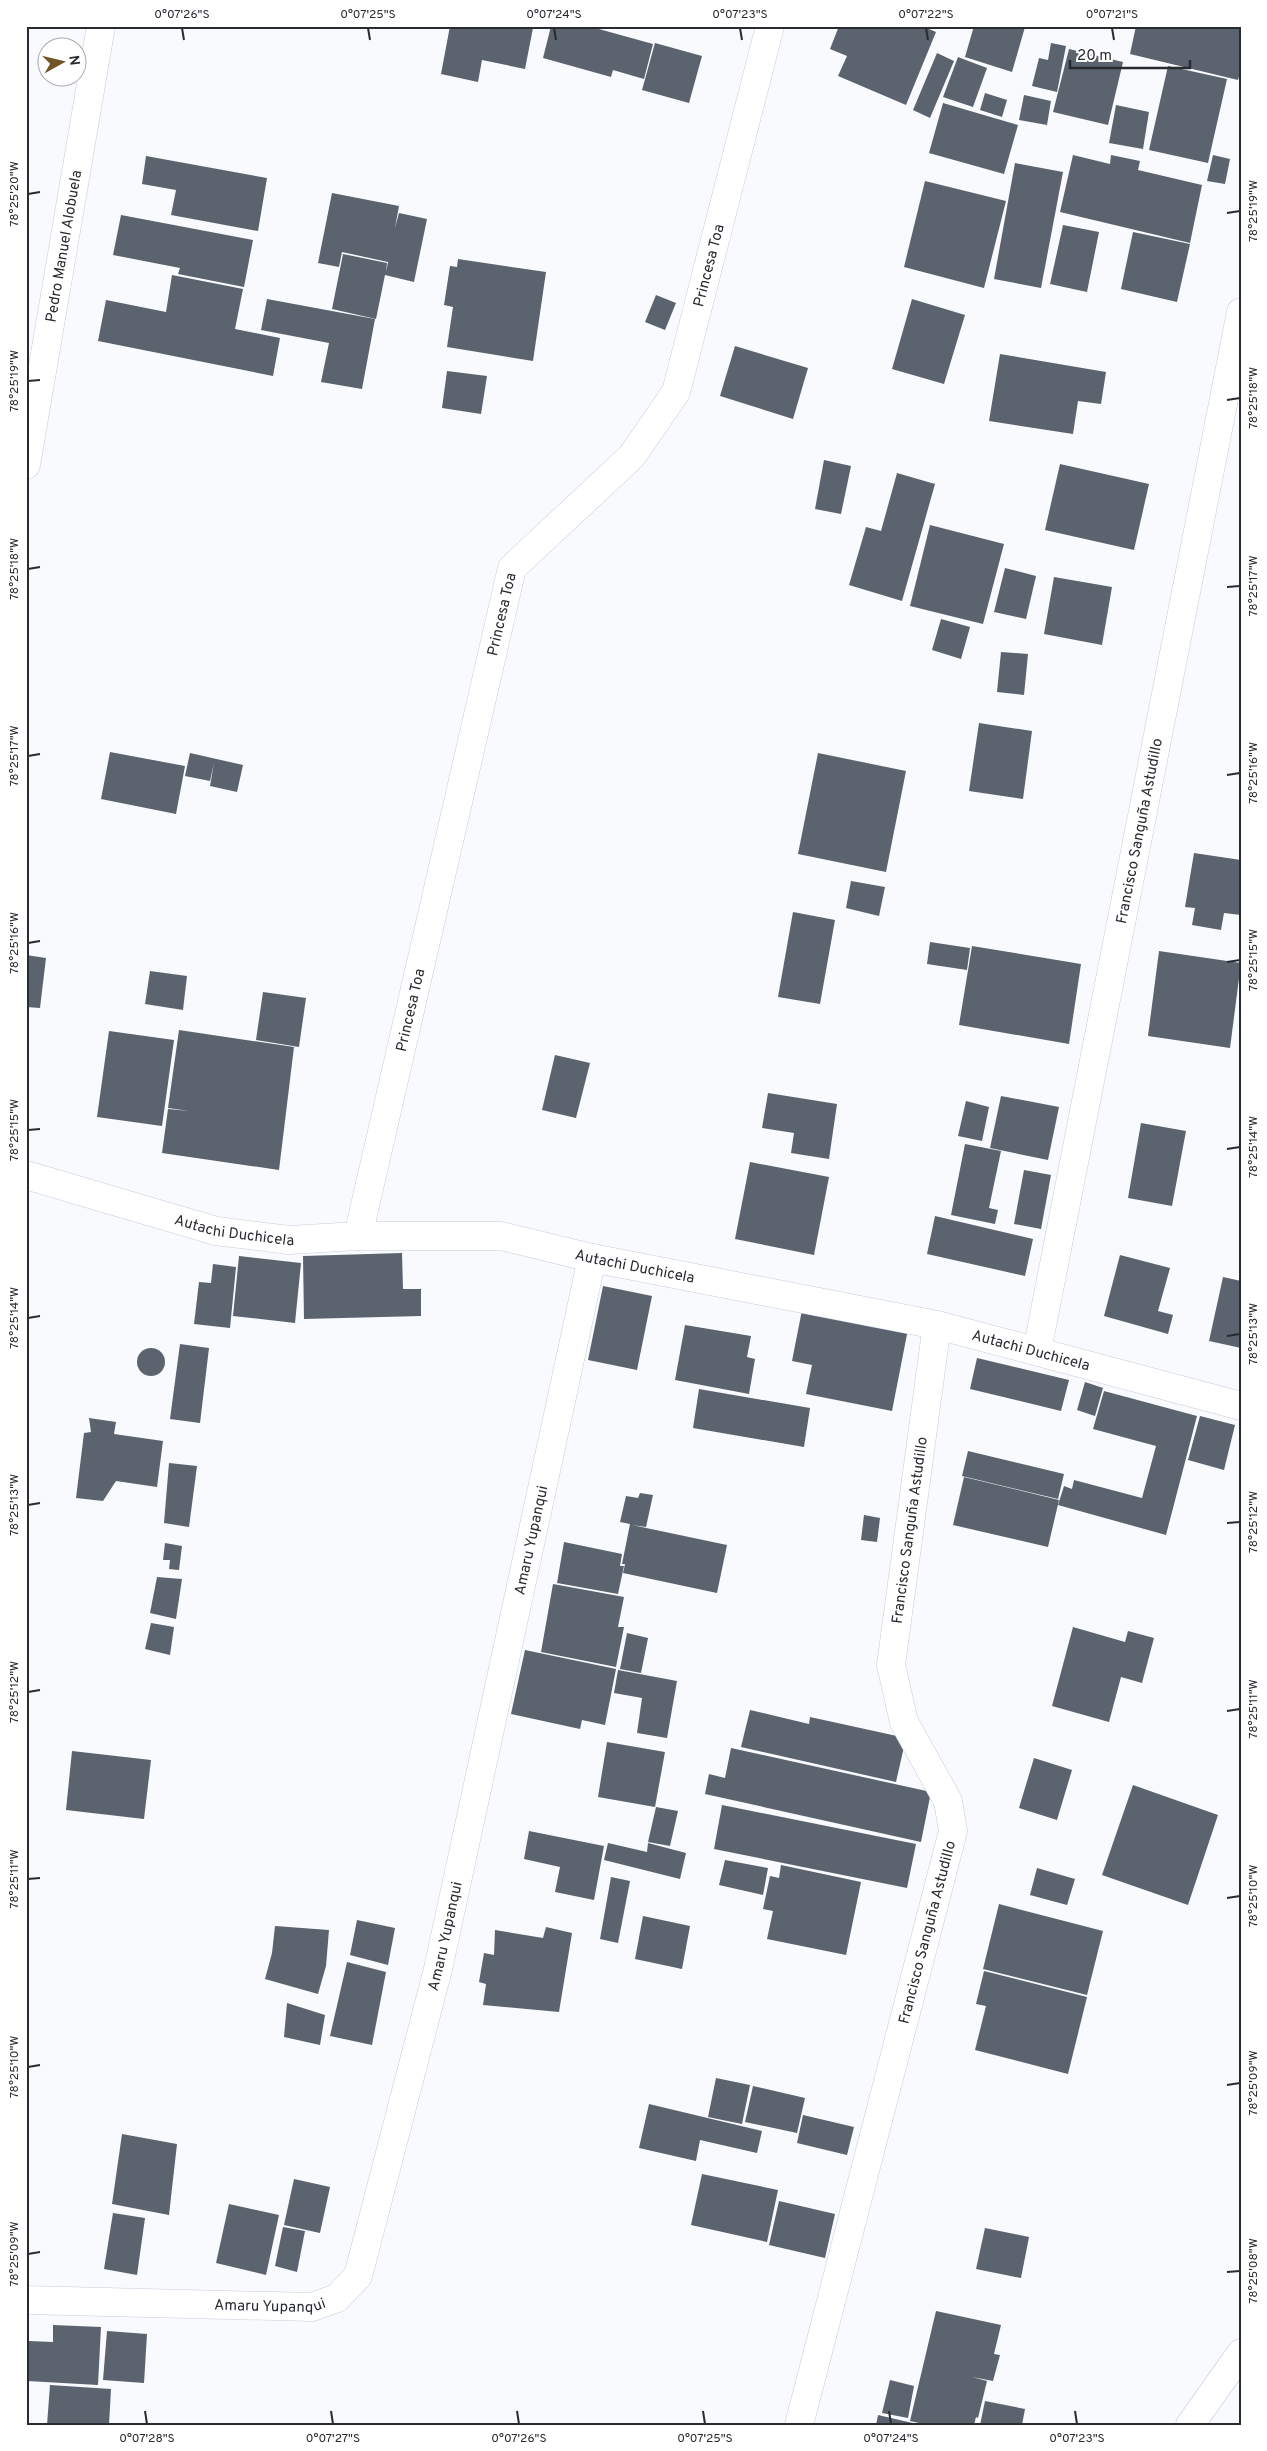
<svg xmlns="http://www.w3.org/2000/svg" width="1267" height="2451" font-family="Overpass,sans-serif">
<rect width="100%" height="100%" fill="#f9fafd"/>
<!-- building -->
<g fill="#5b636f">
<path d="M450 26 533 28 525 69 482 60 478 82 441 74Z"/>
<path d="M551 26H588L653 44 644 79 613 70 611 77 543 58Z"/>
<path d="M839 26H922L936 32 906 105 838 76 847 56 830 49Z"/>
<path d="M974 26 1025 27 1012 72 965 57Z"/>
<path d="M1136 26H1241V70L1238 80 1130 54Z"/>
<path d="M655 43 702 56 689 103 642 90Z"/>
<path d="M1051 43 1066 46 1057 92 1032 86 1039 58 1048 60Z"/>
<path d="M1069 49 1123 62 1108 125 1053 112Z"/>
<path d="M937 53 954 61 930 118 913 110Z"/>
<path d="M958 57 987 68 973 107 943 97Z"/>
<path d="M1168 66 1227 79 1208 163 1149 150Z"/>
<path d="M985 93 1007 100 1002 117 980 110Z"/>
<path d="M1024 95 1051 101 1047 125 1019 120Z"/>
<path d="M943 103 1018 125 1004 174 929 153Z"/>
<path d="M1116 105 1149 112 1143 149 1109 143Z"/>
<path d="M1073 155 1110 164 1111 155 1140 161 1138 170 1202 185 1190 243 1060 212Z"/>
<path d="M1213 155 1230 159 1225 184 1207 181Z"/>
<path d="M146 156 267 178 258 231 171 215 176 190 142 184Z"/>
<path d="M1015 163 1063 172 1041 288 994 279Z"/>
<path d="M925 181 1006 201 984 288 904 267Z"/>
<path d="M332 193 399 206 395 228 399 213 427 219 414 282 385 275 376 319 332 309 343 254 387 263 386 272 388 262 342 252 339 267 318 263Z"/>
<path d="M121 215 253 240 244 287 178 274 180 268 113 255Z"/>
<path d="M1063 225 1099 232 1087 292 1050 284Z"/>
<path d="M1133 232 1190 244 1177 302 1121 289Z"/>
<path d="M458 259 546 272 533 361 447 347 453 307 444 305 450 266 457 267Z"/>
<path d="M172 275 243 289 235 329 280 338 273 376 98 341 106 300 166 312Z"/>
<path d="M656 295 676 303 665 330 645 322Z"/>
<path d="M267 299 375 319 362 389 321 382 329 343 261 330Z"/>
<path d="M912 299 965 315 944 384 892 369Z"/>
<path d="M735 346 808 368 793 419 720 396Z"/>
<path d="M1000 354 1106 372 1101 404 1078 401 1073 434 989 421Z"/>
<path d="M447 371 487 376 481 414 442 408Z"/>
<path d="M824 460 851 466 841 514 815 509Z"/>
<path d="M1060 464 1149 484 1134 550 1045 530Z"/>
<path d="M897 473 935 484 902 601 849 585 866 527 881 531Z"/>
<path d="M930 525 1004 544 983 624 910 606Z"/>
<path d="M1005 568 1036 576 1026 619 994 612Z"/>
<path d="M1054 577 1112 587 1102 645 1044 634Z"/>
<path d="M941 619 970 627 961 659 932 650Z"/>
<path d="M1001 652 1028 654 1024 695 997 692Z"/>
<path d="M979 723 1032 731 1023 799 969 791Z"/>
<path d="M110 752 185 766 176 814 101 799Z"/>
<path d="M190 753 243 765 237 792 210 786 214 763 210 781 185 776Z"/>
<path d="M818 753 906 771 886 872 798 854Z"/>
<path d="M1194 853 1241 860V915L1224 913 1221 930 1192 925 1195 908 1185 907Z"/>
<path d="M851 881 885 887 879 916 846 908Z"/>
<path d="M793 912 835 920 820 1004 778 997Z"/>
<path d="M930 942 970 948 967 970 927 964Z"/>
<path d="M972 946 1081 964 1069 1044 959 1025Z"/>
<path d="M1159 951 1241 963 1230 1048 1148 1036Z"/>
<path d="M26 955 46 958 40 1008 26 1007Z"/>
<path d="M150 971 187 976 183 1010 145 1004Z"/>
<path d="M263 992 306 998 299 1047 256 1040Z"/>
<path d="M179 1030 294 1047 279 1170 162 1153 168 1109 189 1111 168 1108Z"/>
<path d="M109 1031 174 1040 162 1126 97 1117Z"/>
<path d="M555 1055 590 1063 576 1118 542 1110Z"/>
<path d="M768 1093 837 1104 829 1159 791 1153 794 1133 762 1128Z"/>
<path d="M1001 1096 1059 1107 1048 1160 990 1148Z"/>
<path d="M966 1101 989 1107 982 1141 958 1136Z"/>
<path d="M1141 1123 1186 1131 1172 1206 1128 1198Z"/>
<path d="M965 1144 1001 1151 989 1208 998 1210 995 1224 951 1215Z"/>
<path d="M750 1162 829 1177 814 1255 735 1239Z"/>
<path d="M1024 1170 1051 1175 1041 1229 1014 1224Z"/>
<path d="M935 1216 1033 1239 1025 1276 927 1254Z"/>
<path d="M402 1253 403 1289H421V1316L304 1319 303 1256Z"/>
<path d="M1120 1255 1170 1268 1158 1311 1173 1315 1168 1334 1104 1316Z"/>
<path d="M239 1256 301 1263 295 1323 233 1316Z"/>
<path d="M213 1264 236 1267 230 1328 194 1324 199 1282 211 1283Z"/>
<path d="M1223 1277 1241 1281V1348L1209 1341Z"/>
<path d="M603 1286 652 1296 637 1370 588 1360Z"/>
<path d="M802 1310 909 1324 892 1411 806 1394 812 1365 792 1361Z"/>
<path d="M685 1325 751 1336 747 1357 755 1359 749 1394 675 1380Z"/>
<path d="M180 1344 209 1348 200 1423 170 1419Z"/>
<circle cx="151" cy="1362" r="14"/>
<path d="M977 1358 1069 1380 1061 1411 970 1389Z"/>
<path d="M1085 1382 1103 1388 1095 1416 1077 1410Z"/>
<path d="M699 1389 810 1408 804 1447 693 1428Z"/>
<path d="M1104 1391 1197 1416 1166 1535 1058 1505 1064 1486 1072 1489 1074 1480 1142 1498 1156 1446 1093 1429Z"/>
<path d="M1200 1416 1235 1425 1224 1470 1188 1460Z"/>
<path d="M89 1418 116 1422 114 1434 163 1441 157 1487 116 1481 103 1501 76 1498 84 1433 91 1432Z"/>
<path d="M968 1451 1064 1474 1058 1499 962 1476Z"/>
<path d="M169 1463 197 1466 189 1527 164 1523Z"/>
<path d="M964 1477 1059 1500 1048 1547 953 1525Z"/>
<path d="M640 1493 653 1495 646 1527 632 1525 727 1545 717 1593 623 1573 625 1564H622L630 1524 620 1522 626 1496 638 1498Z"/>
<path d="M864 1515 880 1518 877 1542 861 1540Z"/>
<path d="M564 1542 622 1554 620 1566H624L618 1594 557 1583Z"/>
<path d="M165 1543 182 1546 179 1570 169 1569 170 1560H163Z"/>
<path d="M157 1577 182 1579 176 1619 150 1613Z"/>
<path d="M553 1584 624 1597 618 1627H624L616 1667 541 1652Z"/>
<path d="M151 1623 174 1627 170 1655 145 1649Z"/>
<path d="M1073 1627 1125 1642 1128 1631 1154 1638 1142 1683 1121 1677 1109 1722 1052 1706Z"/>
<path d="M627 1633 648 1638 641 1673 620 1669Z"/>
<path d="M525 1650 616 1669 605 1725 582 1720 580 1729 511 1714Z"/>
<path d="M618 1670 677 1681 667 1738 637 1733 642 1698 614 1693Z"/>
<path d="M750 1710 809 1724 810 1717 906 1738 896 1782 741 1747Z"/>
<path d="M607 1742 665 1752 655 1807 598 1797Z"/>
<path d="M731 1748 931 1792 921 1842 705 1794 709 1774 725 1778Z"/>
<path d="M72 1751 151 1760 144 1819 66 1810Z"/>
<path d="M1034 1758 1072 1770 1057 1820 1019 1808Z"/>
<path d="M1133 1785 1218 1815 1188 1905 1102 1875Z"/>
<path d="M722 1805 916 1844 907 1888 714 1849Z"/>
<path d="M656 1807 678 1811 670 1846 648 1842Z"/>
<path d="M529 1831 604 1846 594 1900 555 1892 560 1867 524 1859Z"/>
<path d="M608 1843 647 1852 648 1843 686 1853 680 1879 604 1860Z"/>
<path d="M725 1860 768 1868 763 1895 719 1885Z"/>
<path d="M781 1865 861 1882 846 1955 767 1939 773 1911 763 1909 770 1876 779 1878Z"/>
<path d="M1037 1868 1075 1879 1067 1905 1030 1895Z"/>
<path d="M611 1877 630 1881 618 1943 600 1939Z"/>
<path d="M999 1904 1103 1931 1087 1995 983 1969Z"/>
<path d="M643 1916 690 1926 682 1969 635 1959Z"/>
<path d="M357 1920 395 1928 388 1965 350 1955Z"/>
<path d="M275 1926 329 1930 326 1966 318 1994 265 1979 272 1953Z"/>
<path d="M546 1927 572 1933 559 2012 483 2005 486 1984 479 1982 484 1953 494 1955 495 1930 543 1938Z"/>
<path d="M347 1962 386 1972 372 2045 330 2036Z"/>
<path d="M984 1971 1087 1997 1068 2074 975 2050 986 2006 976 2004Z"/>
<path d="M287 2003 325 2015 320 2045 284 2037Z"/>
<path d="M716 2078 750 2085 742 2124 708 2117Z"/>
<path d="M753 2086 805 2098 797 2133 745 2122Z"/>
<path d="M649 2104 762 2131 757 2153 700 2140 696 2161 639 2148Z"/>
<path d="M803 2115 854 2127 847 2155 797 2143Z"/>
<path d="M122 2134 177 2144 169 2215 112 2204Z"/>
<path d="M702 2174 778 2190 767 2242 691 2225Z"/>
<path d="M294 2179 330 2187 320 2233 284 2225Z"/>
<path d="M779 2201 835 2214 825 2258 769 2245Z"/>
<path d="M229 2204 279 2215 266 2275 216 2263Z"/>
<path d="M113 2213 145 2218 137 2275 104 2269Z"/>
<path d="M283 2227 305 2231 297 2272 275 2266Z"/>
<path d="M985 2228 1029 2237 1021 2278 976 2269Z"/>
<path d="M936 2311 1001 2325 994 2354 1000 2355 993 2381 972 2377 987 2381 978 2418 976 2417 974 2425H928L910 2421Z"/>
<path d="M53 2325 101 2327 98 2385 27 2381 29 2341 53 2342Z"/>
<path d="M107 2331 147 2334 144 2383 103 2380Z"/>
<path d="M890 2380 914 2386 908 2418 882 2413Z"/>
<path d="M50 2385 111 2389 109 2425H47Z"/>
<path d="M985 2401 1025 2409 1022 2425H980Z"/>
<path d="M878 2415 917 2424V2425H876Z"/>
</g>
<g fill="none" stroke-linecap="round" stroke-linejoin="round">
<defs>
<g id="minor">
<path id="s1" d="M26 465 101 26"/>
<path id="s2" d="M26 1175 216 1231 289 1240 358 1236H501L592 1258 937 1325 1241 1406"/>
<path id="s3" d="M358 1236 512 568 632 456 676 392 770 26"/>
<path id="s4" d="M1037 1351 1241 312"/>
<path id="s5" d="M26 2300 312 2307 337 2298 358 2276 438 1969 592 1258"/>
<path id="s6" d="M799 2425 953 1831 948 1801 904 1722 891 1665 937 1325"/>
<path d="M1190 2425 1241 2353"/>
</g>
</defs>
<!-- minor casing -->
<use href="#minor" stroke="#c4cdda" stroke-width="29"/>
<!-- minor -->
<use href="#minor" stroke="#fff" stroke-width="28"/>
</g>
<!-- ticks -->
<path fill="none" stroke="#282b30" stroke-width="2" d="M182 28 184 40M368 28 370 40M554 28 556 40M740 28 742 40M926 28 928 40M1112 28 1114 40M28 194 40 192M1227 213 1240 211M28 381 40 380M1227 400 1240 398M28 569 40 567M1227 587 1240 586M28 756 40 754M1227 775 1240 773M28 943 40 941M1227 962 1240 960M28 1130 40 1129M1227 1149 1240 1147M28 1318 40 1316M1227 1336 1240 1334M28 1505 40 1503M1227 1523 1240 1522M28 1692 40 1690M1227 1711 1240 1709M28 1879 40 1878M1227 1898 1240 1896M28 2067 40 2065M1227 2085 1240 2083M28 2254 40 2252M1227 2272 1240 2271M145 2411 147 2424M331 2411 333 2424M517 2411 519 2424M703 2411 705 2424M889 2411 891 2424M1075 2411 1077 2424"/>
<g text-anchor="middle" stroke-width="5" stroke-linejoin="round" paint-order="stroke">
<!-- street labels -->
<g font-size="15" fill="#282b30" stroke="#fff">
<text dy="5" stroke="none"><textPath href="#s1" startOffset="222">Pedro Manuel Alobuela</textPath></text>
<text dy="5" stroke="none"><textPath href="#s3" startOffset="1058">Princesa Toa</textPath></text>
<text dy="5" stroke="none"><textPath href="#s3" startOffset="638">Princesa Toa</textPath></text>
<text dy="5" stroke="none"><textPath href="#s4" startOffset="530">Francisco Sanguña Astudillo</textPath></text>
<text dy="5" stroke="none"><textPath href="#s3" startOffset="232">Princesa Toa</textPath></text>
<text dy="5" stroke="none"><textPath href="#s2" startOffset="216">Autachi Duchicela</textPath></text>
<text dy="5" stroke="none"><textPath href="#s2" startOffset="621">Autachi Duchicela</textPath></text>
<text dy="5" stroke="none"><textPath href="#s2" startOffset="1026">Autachi Duchicela</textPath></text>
<text dy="5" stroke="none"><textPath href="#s6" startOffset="929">Francisco Sanguña Astudillo</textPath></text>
<text dy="5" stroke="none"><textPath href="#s5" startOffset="1099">Amaru Yupanqui</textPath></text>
<text dy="5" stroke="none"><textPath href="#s6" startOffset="509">Francisco Sanguña Astudillo</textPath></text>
<text dy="5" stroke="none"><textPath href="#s5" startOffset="694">Amaru Yupanqui</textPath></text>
<text dy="5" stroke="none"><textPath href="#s5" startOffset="244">Amaru Yupanqui</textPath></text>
</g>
</g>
<!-- border -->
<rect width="1267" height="2451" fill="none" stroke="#ffffff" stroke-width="55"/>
<!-- north arrow -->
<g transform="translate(62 62) rotate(82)"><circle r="24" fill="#ffffff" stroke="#a9aaac"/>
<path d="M0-4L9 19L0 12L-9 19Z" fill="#715528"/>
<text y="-8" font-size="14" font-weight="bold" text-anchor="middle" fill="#282b30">N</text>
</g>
<!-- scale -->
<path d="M1070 60v8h120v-8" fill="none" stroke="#282b30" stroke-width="2.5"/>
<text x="1077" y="60" font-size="15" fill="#282b30" stroke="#ffffff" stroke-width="4" paint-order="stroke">20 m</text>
<rect x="28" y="28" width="1212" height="2396" fill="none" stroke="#282b30" stroke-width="2"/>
<g font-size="12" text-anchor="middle" fill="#282b30">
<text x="182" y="18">0°07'26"S</text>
<text x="368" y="18">0°07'25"S</text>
<text x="554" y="18">0°07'24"S</text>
<text x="740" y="18">0°07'23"S</text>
<text x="926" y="18">0°07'22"S</text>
<text x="1112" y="18">0°07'21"S</text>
<text transform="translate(14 194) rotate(-90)" y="4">78°25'20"W</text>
<text transform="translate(1253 211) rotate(-90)" y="4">78°25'19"W</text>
<text transform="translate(14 381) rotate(-90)" y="4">78°25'19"W</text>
<text transform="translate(1253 398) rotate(-90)" y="4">78°25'18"W</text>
<text transform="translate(14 569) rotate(-90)" y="4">78°25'18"W</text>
<text transform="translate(1253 586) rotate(-90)" y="4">78°25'17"W</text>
<text transform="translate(14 756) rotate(-90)" y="4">78°25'17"W</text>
<text transform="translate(1253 773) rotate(-90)" y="4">78°25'16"W</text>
<text transform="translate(14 943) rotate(-90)" y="4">78°25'16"W</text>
<text transform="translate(1253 960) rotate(-90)" y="4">78°25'15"W</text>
<text transform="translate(14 1130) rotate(-90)" y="4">78°25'15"W</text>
<text transform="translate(1253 1147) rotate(-90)" y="4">78°25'14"W</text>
<text transform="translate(14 1318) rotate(-90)" y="4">78°25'14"W</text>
<text transform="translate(1253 1334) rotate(-90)" y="4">78°25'13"W</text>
<text transform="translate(14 1505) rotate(-90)" y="4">78°25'13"W</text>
<text transform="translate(1253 1522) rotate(-90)" y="4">78°25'12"W</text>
<text transform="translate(14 1692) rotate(-90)" y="4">78°25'12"W</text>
<text transform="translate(1253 1709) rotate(-90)" y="4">78°25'11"W</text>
<text transform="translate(14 1879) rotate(-90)" y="4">78°25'11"W</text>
<text transform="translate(1253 1896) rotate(-90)" y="4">78°25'10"W</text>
<text transform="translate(14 2067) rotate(-90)" y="4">78°25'10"W</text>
<text transform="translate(1253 2083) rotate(-90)" y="4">78°25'09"W</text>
<text transform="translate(14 2254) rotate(-90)" y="4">78°25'09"W</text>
<text transform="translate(1253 2271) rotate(-90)" y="4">78°25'08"W</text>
<text x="147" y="2442">0°07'28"S</text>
<text x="333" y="2442">0°07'27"S</text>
<text x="519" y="2442">0°07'26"S</text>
<text x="705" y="2442">0°07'25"S</text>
<text x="891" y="2442">0°07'24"S</text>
<text x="1077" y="2442">0°07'23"S</text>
</g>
</svg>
